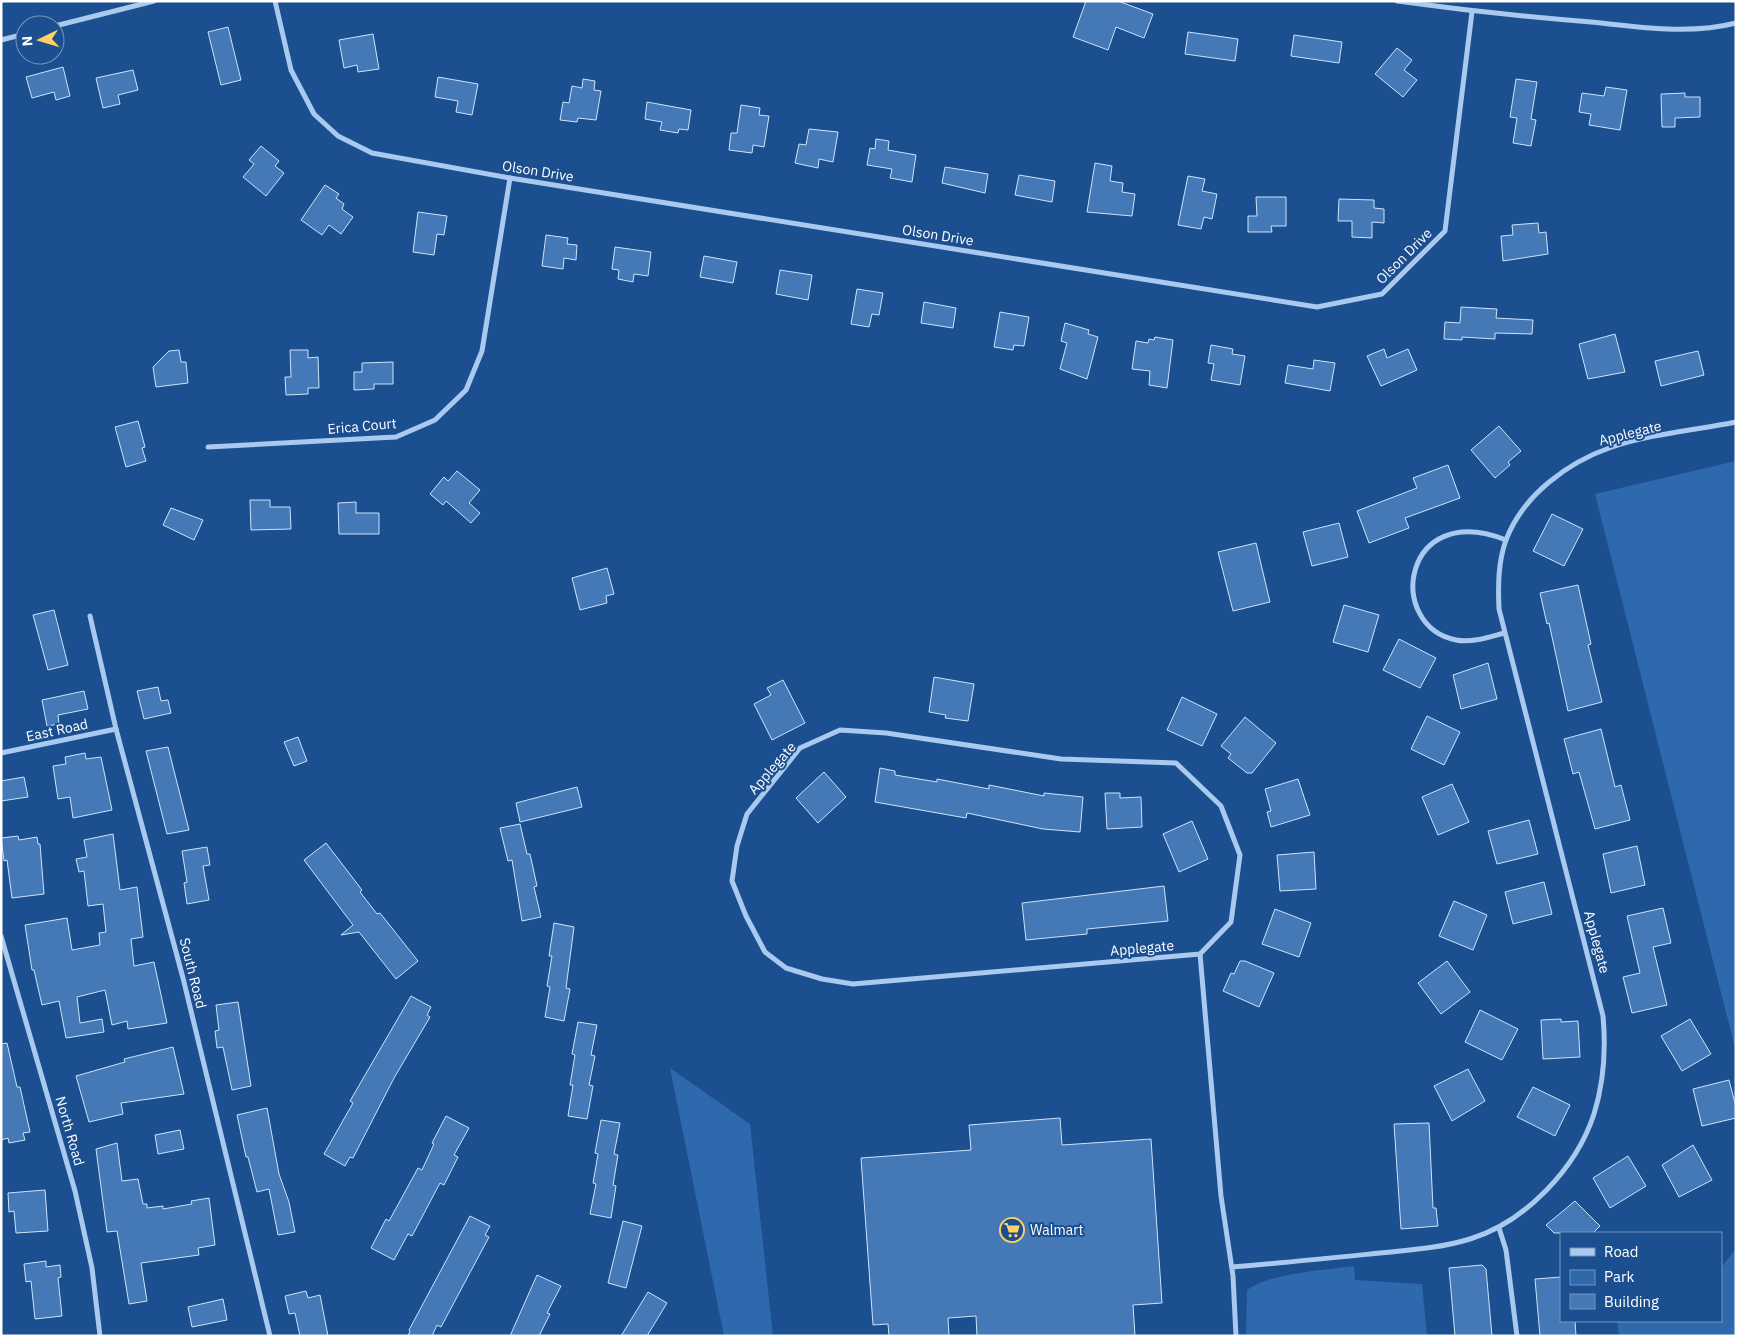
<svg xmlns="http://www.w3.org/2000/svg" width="1737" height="1337" font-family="'IBM Plex Sans',sans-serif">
<rect width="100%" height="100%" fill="#1b4f8f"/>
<!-- green -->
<g fill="#2e69ad">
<path d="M1736 461V1052L1595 494Z"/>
<path d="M670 1068 750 1124 773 1336H724Z"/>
<path d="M1736 1248V1336H1619L1617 1321H1721V1268Z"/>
<path d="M1354 1266 1355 1280 1422 1284 1427 1336H1246L1247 1290C1270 1273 1325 1270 1354 1266Z"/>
</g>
<!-- building -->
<g fill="#4478b7" stroke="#cfe3fa">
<path d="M1086 1H1118L1153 14 1144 38 1116 27 1108 50 1073 37Z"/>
<path d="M228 27 241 80 221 85 208 32Z"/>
<path d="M1188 32 1238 39 1235 61 1185 54Z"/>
<path d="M373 34 379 69 358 72 357 65 344 68 339 40Z"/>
<path d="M1294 35 1342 42 1339 63 1291 56Z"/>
<path d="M1397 48 1412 60 1404 70 1417 80 1403 97 1375 74Z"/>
<path d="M63 67 70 96 56 100 54 92 32 98 26 77Z"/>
<path d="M133 70 138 90 118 95 120 104 103 108 96 78Z"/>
<path d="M438 77 478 84 472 115 456 112 458 101 435 97Z"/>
<path d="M583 79 595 81 594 90 601 91 596 120 578 118 577 122 560 120 563 102 569 103 572 86 582 88Z"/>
<path d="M1516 79 1537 82 1531 119 1536 120 1531 146 1513 143 1517 118 1510 117Z"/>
<path d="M1606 87 1627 90 1620 130 1589 125 1591 114 1579 112 1582 93 1604 96Z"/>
<path d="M1685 93V97H1700V117L1675 118V127H1662L1661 94Z"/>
<path d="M647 102 691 110 688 130 679 129 678 133 660 130 662 122 645 119Z"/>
<path d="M741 105 760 108 759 115 769 116 764 147 753 145 752 153 729 150 731 133H737Z"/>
<path d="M809 129 838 132 833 162 819 159 818 168 795 163 799 144 806 145Z"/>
<path d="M876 139 889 141 888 150 916 155 912 182 890 178 892 169 867 165 870 148 875 149Z"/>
<path d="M261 146 279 161 275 166 284 173 266 196 243 177 254 164 249 160Z"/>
<path d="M1095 163 1112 166 1110 181 1123 183 1122 192 1135 194 1132 216 1087 212Z"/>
<path d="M945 167 988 174 985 193 942 183Z"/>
<path d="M1019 175 1055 181 1052 202 1015 195Z"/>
<path d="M1188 176 1205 179 1202 191 1217 194 1212 219 1204 217 1201 229 1178 225Z"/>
<path d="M325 185 339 194 336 198 344 204 342 209 353 217 341 234 329 225 322 235 301 220Z"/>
<path d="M1256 197H1286V226H1271L1272 232H1248V216H1257Z"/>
<path d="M1339 199 1374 200V208L1384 209V223L1372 222V238L1352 237V221H1338Z"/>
<path d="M418 212 447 216 444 235 437 234 434 255 413 252Z"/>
<path d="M1538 223 1539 233 1546 232 1548 254 1503 261 1501 236 1513 235 1512 225Z"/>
<path d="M546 235 568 238 567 244 577 245 576 260 564 258 563 269 542 266Z"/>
<path d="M615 247 651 252 648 276 634 274 633 282 618 279 619 270 612 269Z"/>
<path d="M704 256 737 262 733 283 700 277Z"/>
<path d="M780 270 812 275 808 300 776 294Z"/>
<path d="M857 289 883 293 879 315 872 314 869 327 851 324Z"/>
<path d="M924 302 956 308 953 328 921 323Z"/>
<path d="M1461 307 1497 309 1496 318 1533 320 1532 334 1495 333V339L1462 337V340L1444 339 1445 322 1460 323Z"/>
<path d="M1000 312 1029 317 1024 346 1014 345 1013 350 994 347Z"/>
<path d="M1065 323 1089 330 1088 334 1098 337 1087 379 1060 369 1067 343 1061 341Z"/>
<path d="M1615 334 1625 372 1588 379 1579 344Z"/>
<path d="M1155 337 1173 340 1167 388 1149 385 1150 371 1132 369 1136 341 1148 343 1149 339 1154 340Z"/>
<path d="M1211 345 1233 349 1232 354 1245 356 1240 385 1211 380 1214 364 1208 363Z"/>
<path d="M1384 349 1387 358 1408 349 1417 370 1381 386 1367 356Z"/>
<path d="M179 350 181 362H186L188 383 156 387 153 367 169 351Z"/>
<path d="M290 350H308V358L318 357 319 388H308V394L286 395 285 377H291Z"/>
<path d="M1698 351 1704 375 1661 386 1655 361Z"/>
<path d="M1314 360 1335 363 1330 391 1285 383 1288 365 1313 369Z"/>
<path d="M393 362V384H374V389L354 390V372H362V363Z"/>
<path d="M138 421 145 447 142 448 146 461 126 467 115 427Z"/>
<path d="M1499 426 1521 451 1508 462 1510 465 1495 478 1471 450Z"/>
<path d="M1448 465 1460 498 1405 518 1409 528 1369 543 1357 511 1417 488 1413 478Z"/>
<path d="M457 471 480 490 469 503 480 513 471 523 446 501 443 505 430 494 444 477 448 481Z"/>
<path d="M250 500H270V507H290L291 529 251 530Z"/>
<path d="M356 502V513H379V534H339L338 503Z"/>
<path d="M171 508 203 520 194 540 163 525Z"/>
<path d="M1552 514 1583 529 1564 566 1533 551Z"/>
<path d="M1339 523 1348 557 1312 566 1303 532Z"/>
<path d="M1256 543 1270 602 1233 611 1218 552Z"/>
<path d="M607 568 614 594 606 596 607 603 580 610 572 578Z"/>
<path d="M1578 585 1591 644 1588 645 1602 702 1568 711 1549 623 1547 624 1540 593Z"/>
<path d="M1344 605 1379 615 1368 652 1333 642Z"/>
<path d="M54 610 68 665 48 670 33 615Z"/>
<path d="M1399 639 1436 658 1420 688 1383 670Z"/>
<path d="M1488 663 1497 699 1461 709 1453 675Z"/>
<path d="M934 677 974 684 968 721 945 718 946 715 929 712Z"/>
<path d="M783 680 805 723 772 740 754 704 771 695 767 688Z"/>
<path d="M158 687 161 701 168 700 171 713 144 719 137 691Z"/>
<path d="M84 691 88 709 58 715 59 724 47 726 42 700Z"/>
<path d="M1182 697 1217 714 1202 746 1167 730Z"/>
<path d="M1427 716 1460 732 1444 765 1411 749Z"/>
<path d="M1245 717 1276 743 1252 773H1247L1228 758 1231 754 1221 746Z"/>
<path d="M1601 729 1615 787 1621 785 1630 820 1595 829 1579 772 1573 774 1564 739Z"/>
<path d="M298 737 307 761 294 766 284 742Z"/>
<path d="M168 747 189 830 167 834 146 751Z"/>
<path d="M85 753 86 759 101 757 112 810 73 818 70 797 58 799 53 766 66 764 65 757Z"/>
<path d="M880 768 895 771V775L937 782V779L989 789V785L1044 796V793L1083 797 1080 832 1043 829 967 813 966 818 875 802Z"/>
<path d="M824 772 846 797 818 823 796 798Z"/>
<path d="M24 777 28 797 1 801V781Z"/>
<path d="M1298 779 1310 815 1271 827 1267 812 1271 811 1265 789Z"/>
<path d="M1452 784 1469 822 1438 835 1422 797Z"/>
<path d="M577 787 582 807 520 822 516 803Z"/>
<path d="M1105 793H1120V798L1141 797 1142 827 1107 829Z"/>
<path d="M1529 820 1538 854 1497 864 1488 831Z"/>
<path d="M1192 821 1208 859 1179 872 1163 834Z"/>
<path d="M520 824 527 854H530L537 886 534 887 541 917 522 921 512 860 508 861 500 828Z"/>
<path d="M113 834 120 890 137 887 143 937 131 939 134 966 154 962 167 1023 128 1029 127 1021 112 1025 105 990 77 997 80 1023 102 1019 104 1032 66 1038 59 1001 42 1005 34 970H32L25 925 67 918 72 950 100 945 99 933 106 932 103 904 88 906 84 871 79 872 76 859 87 857 84 840Z"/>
<path d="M18 836 19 840 37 837 38 844H40L44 894 12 898 7 860 4 861 1 838Z"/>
<path d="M326 843 362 890 360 892 377 914 380 913 418 961 396 979 359 932 341 935 353 925 304 860Z"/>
<path d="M1637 846 1645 885 1611 893 1603 854Z"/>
<path d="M207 847 210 865 203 866 209 900 187 904 184 883 187 882 182 851Z"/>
<path d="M1314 852 1316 889 1280 891 1277 855Z"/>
<path d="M1544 882 1552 914 1513 924 1505 892Z"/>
<path d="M1164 886 1168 921 1087 929V934L1026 940 1022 903Z"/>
<path d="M1454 901 1487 915 1473 950 1439 936Z"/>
<path d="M1663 908 1671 943 1653 947 1667 1005 1632 1013 1623 977 1640 973 1627 916Z"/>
<path d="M1275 909 1311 923 1299 957 1262 944Z"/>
<path d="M554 923 574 927 566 988 570 989 564 1021 545 1017 550 987 547 986 552 956H549Z"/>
<path d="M1240 961H1245L1274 973 1259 1007 1223 991 1231 973 1234 974Z"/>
<path d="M1447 961 1470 992 1441 1014 1418 983Z"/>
<path d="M411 996 431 1007 427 1015 430 1017 394 1078 353 1158 350 1157 345 1166 324 1154 353 1103 350 1101Z"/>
<path d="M238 1002 251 1086 232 1090 223 1047 217 1048 215 1031 219 1030 216 1005Z"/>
<path d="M1480 1010 1518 1029 1502 1060 1465 1042Z"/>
<path d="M1561 1019V1022L1578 1021 1580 1057 1543 1059 1541 1020Z"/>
<path d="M1690 1019 1711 1054 1682 1071 1661 1036Z"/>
<path d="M578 1022 597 1025 591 1055 595 1056 589 1085 593 1086 587 1119 568 1116 573 1085H570L575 1055 572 1054Z"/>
<path d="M7 1043 17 1087H20L30 1132 23 1133 25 1140 9 1143 8 1138 1 1140V1044Z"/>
<path d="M173 1047 184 1094 121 1103 123 1114 89 1122 76 1076 125 1062 124 1059Z"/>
<path d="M1468 1069 1485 1101 1452 1121 1434 1086Z"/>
<path d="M1729 1080 1736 1107V1118L1702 1126 1693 1089Z"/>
<path d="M1533 1087 1570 1105 1555 1136 1517 1117Z"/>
<path d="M267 1108 279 1174 289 1202 295 1232 278 1235 269 1189 257 1192 248 1157H246L237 1115Z"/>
<path d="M446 1116 469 1128 454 1155 458 1157 444 1185 440 1183 412 1236 408 1234 394 1260 371 1248 386 1219 389 1221 418 1168 422 1170 434 1144 432 1143Z"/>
<path d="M1060 1118 1062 1145 1151 1139 1162 1303 1133 1305 1135 1336H977L976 1316 948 1318 949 1336H889L888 1324 873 1325 861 1158 971 1150 969 1125Z"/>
<path d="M601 1120 620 1123 614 1154 618 1155 613 1185 616 1186 611 1218 590 1214 596 1184 593 1183 598 1154 595 1153Z"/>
<path d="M1429 1123 1433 1208H1436L1438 1226 1401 1229 1394 1124Z"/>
<path d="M180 1130 184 1149 158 1154 155 1135Z"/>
<path d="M117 1143 122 1181 138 1179 143 1204H147V1208L163 1206V1209L192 1204 191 1201 209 1198 215 1245 198 1248 199 1255 141 1263 147 1301 129 1304 117 1231 107 1232 96 1149Z"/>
<path d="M1693 1145 1712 1180 1679 1197 1662 1165Z"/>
<path d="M1628 1156 1646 1186 1610 1208 1593 1178Z"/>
<path d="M45 1190 48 1231 16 1233 14 1211 9 1212 8 1193Z"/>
<path d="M1575 1201 1600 1226 1593 1233H1554L1546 1225Z"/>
<path d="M470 1216 490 1226 485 1235 489 1237 441 1327 437 1325 432 1336H408L410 1331 409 1330Z"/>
<path d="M623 1221 642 1226 626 1288 608 1283Z"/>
<path d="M46 1261V1267L60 1265 61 1277 58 1278 62 1316 35 1319 31 1281 26 1282 24 1264Z"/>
<path d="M1482 1265 1486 1269 1492 1336H1455L1449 1268Z"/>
<path d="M537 1275 561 1286 547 1313 550 1314 539 1336H510Z"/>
<path d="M1561 1277V1321H1575L1576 1336H1540L1535 1279Z"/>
<path d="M306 1291 308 1298 320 1295 328 1336H300L295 1313 289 1314 285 1296Z"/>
<path d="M648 1292 667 1303 647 1336H621Z"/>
<path d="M223 1299 227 1320 192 1327 188 1307Z"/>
</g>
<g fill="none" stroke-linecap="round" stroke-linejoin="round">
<!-- street -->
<g stroke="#a9c9ee" stroke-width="5">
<path d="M275 1 291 70 314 114 338 136 372 153 510 178 1317 307 1382 294 1445 231 1472 12"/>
<path d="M1397 1C1462 10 1526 17 1591 22 1639 27 1689 35 1736 23"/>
<path d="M55 26 154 1"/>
<path d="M1 40 25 34"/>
<path d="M208 447 396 437 435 420 466 390 482 351 510 178"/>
<path d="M90 616 116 729 183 978 270 1336"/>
<path d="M1504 633C1489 637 1472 643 1456 640 1385 626 1402 499 1506 540"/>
<path d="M840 730 886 733 1061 759 1176 763 1221 806 1240 855 1231 922 1200 954 853 984 822 979 786 968 765 952 746 916 732 881 737 846 747 814 800 748Z"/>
<path d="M1 753 116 729"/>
<path d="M1 936 75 1191 92 1268 100 1336"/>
<path d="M1200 954 1221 1196 1233 1276 1236 1336"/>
<path d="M1499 1228 1506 1250 1517 1336"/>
<path d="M1232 1267C1281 1263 1330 1258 1380 1253 1409 1250 1441 1248 1470 1239 1525 1222 1576 1169 1594 1114 1604 1082 1606 1049 1603 1016L1499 609C1498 586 1498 562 1506 540 1523 495 1568 462 1612 447 1650 434 1696 430 1736 422"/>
</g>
</g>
<!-- icons -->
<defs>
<symbol id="supermarket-ring" viewBox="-11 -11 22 22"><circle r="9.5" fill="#1b4f8f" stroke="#ffd166" stroke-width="1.5"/><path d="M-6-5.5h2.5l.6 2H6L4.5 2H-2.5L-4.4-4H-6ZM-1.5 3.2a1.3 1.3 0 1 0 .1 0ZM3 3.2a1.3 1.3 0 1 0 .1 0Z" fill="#ffd166"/></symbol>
</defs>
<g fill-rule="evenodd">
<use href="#supermarket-ring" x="998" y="1216" width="28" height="28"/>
</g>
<g text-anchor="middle" stroke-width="4" stroke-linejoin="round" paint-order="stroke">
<!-- street labels -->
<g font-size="14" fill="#fff" stroke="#1b4f8f">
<text transform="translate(538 171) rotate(9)" y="5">Olson Drive</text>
<text transform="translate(938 235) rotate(9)" y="5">Olson Drive</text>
<text transform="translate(1404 256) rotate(-45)" y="5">Olson Drive</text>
<text transform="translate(362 426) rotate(-5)" y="5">Erica Court</text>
<text transform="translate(1630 433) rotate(-14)" y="5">Applegate</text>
<text transform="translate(57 730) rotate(-12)" y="5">East Road</text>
<text transform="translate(772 768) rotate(-49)" y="5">Applegate</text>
<text transform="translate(1597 942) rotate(75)" y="5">Applegate</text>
<text transform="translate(1142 948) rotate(-5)" y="5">Applegate</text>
<text transform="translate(193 973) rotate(76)" y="5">South Road</text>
<text transform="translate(70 1131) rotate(74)" y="5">North Road</text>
</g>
<!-- poi labels -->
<g font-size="14" fill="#fff" stroke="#1b4f8f" text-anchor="start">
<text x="1030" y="1235">Walmart</text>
</g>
</g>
<!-- border -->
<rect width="1737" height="1337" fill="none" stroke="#ffffff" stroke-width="5"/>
<!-- legend -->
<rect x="1560" y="1232" width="162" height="90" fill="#1b4f8f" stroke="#7695bc"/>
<rect x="1570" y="1248" width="25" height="8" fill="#a9c9ee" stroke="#7695bc"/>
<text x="1604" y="1257" font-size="15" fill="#ffffff">Road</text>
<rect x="1570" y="1270" width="25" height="15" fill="#2e69ad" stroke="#7695bc"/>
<text x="1604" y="1282" font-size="15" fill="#ffffff">Park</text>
<rect x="1570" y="1294" width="25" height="15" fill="#4478b7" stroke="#7695bc"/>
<text x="1604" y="1307" font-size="15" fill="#ffffff">Building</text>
<!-- north arrow -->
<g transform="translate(40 40) rotate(265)"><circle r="24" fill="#1b4f8f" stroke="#7695bc"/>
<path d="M0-4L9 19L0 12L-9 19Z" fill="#ffd166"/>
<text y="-8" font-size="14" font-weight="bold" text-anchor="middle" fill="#ffffff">N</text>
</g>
</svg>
